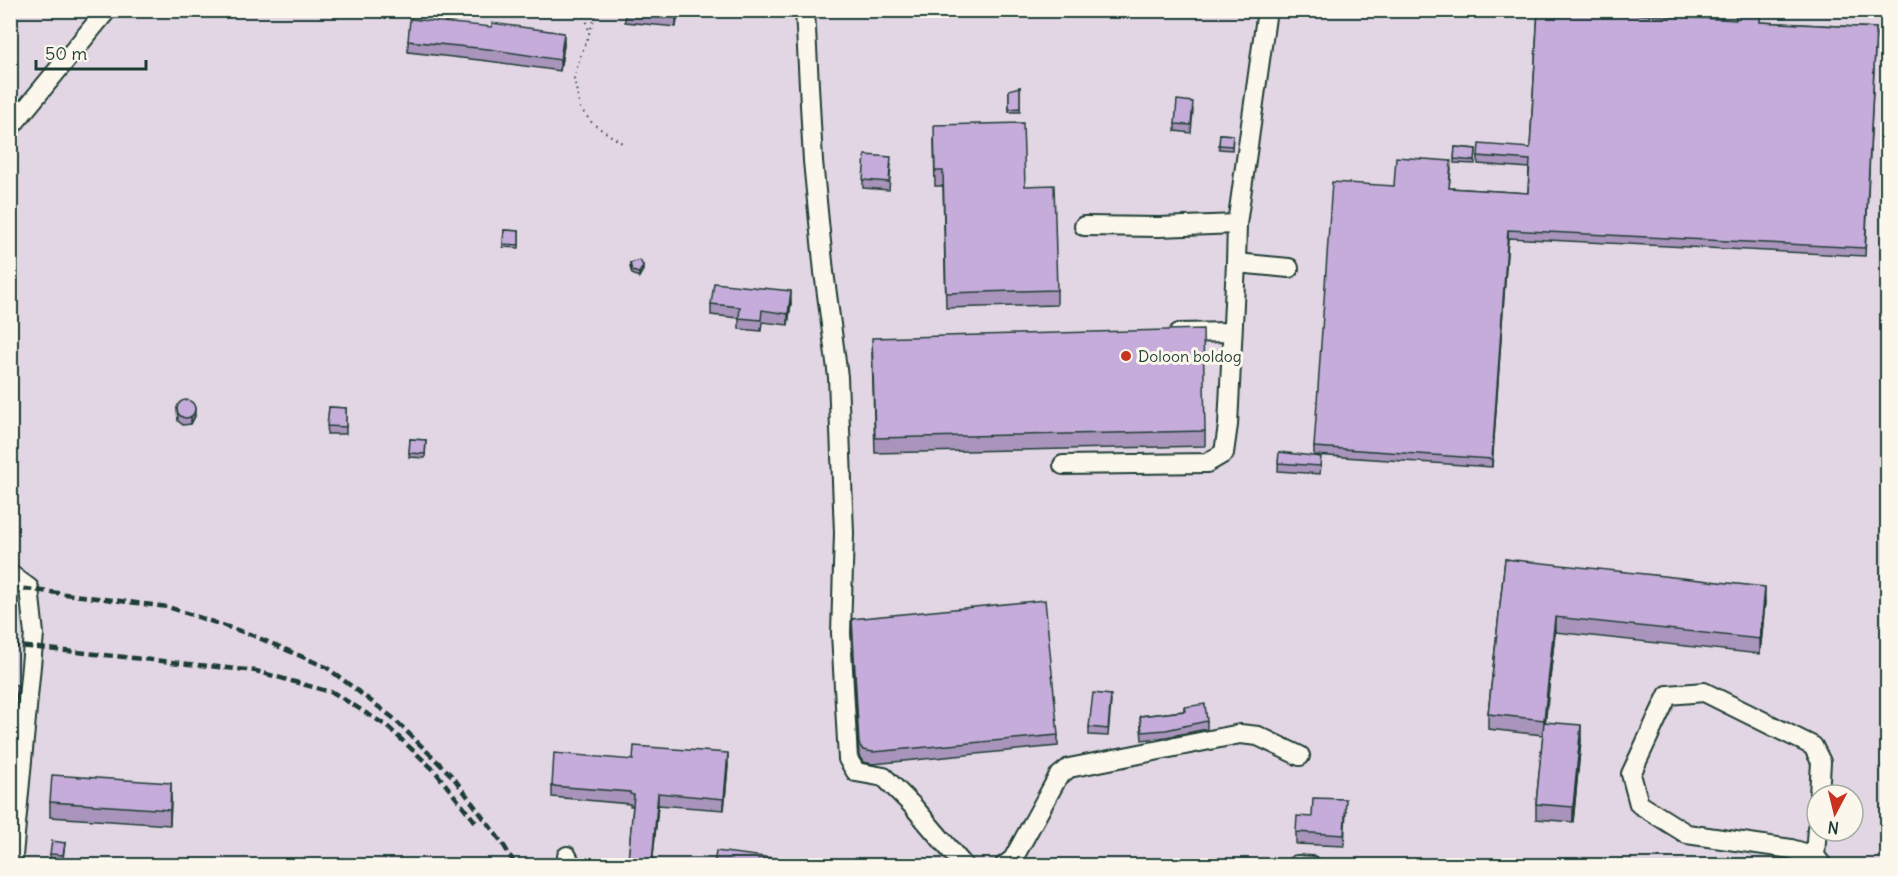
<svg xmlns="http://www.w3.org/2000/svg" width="1898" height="876" font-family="Delius,sans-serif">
<rect width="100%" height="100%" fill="#f0e8e8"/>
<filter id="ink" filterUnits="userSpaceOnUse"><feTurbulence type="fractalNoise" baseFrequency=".0167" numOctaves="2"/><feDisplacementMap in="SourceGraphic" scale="12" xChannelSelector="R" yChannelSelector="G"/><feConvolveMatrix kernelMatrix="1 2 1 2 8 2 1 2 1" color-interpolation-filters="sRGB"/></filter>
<g filter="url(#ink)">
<!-- built -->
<path fill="#e3d6e4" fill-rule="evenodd" d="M10 11H1887V865H11ZM1817 795H1853V831H1817Z"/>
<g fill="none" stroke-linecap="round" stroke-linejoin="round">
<defs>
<g id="minor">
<path d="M805 10 813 161 824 272 838 377 844 533 841 633 848 759 856 772 884 777 912 805 964 866"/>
<path d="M1267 10 1237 224 1236 263 1289 268"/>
<path d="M10 128 107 10"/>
<path d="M1084 226 1159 227 1237 224"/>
<path d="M1179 333 1231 332"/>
<path d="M1063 465 1207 463 1224 453 1228 425 1236 263"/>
<path d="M10 574 29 588 34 634 12 866"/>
<path d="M1819 795 1821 762 1813 746 1704 692 1668 695 1631 774 1639 804 1687 834 1791 849 1815 856 1823 866"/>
<path d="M567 856 572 866"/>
<path d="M1815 856 1817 828"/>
<path d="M1297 865 1312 866"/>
<path d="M1004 866 1013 859 1058 777 1069 768 1240 734 1258 736 1300 756"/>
</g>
</defs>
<!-- minor casing -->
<use href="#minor" stroke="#1f3d34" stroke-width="22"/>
<!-- path -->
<g stroke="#1f3d34" stroke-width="2" stroke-dasharray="1.5 4.5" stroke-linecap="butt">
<path d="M584 10 589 31"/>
<path d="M598 10 580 57 574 78 580 108 593 124 622 143"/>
<path d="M505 13 507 10"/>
</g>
<!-- minor -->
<use href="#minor" stroke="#fbf7ec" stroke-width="18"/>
<!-- rail -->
<g stroke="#1f3d34" stroke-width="4.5" stroke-dasharray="9 4.5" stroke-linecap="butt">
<path d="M10 587 168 607 252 635 326 667 392 717 453 777 503 844 516 866"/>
<path d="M10 645 256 671 334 693 387 726 434 770 477 824"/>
</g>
</g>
<!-- wall -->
<g fill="#a994bb" stroke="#1f3d34" stroke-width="1.5">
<path d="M625 10H678L676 27 625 22Z"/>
<path d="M1538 10H1557L1736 20V10H1761L1760 22 1876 28 1865 256 1508 238 1492 467 1314 455V447L1394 186 1451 169 1449 188 1528 193 1529 168 1478 164V156L1530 148Z"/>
<path d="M408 41 564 45 560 71 488 61 408 52Z"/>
<path d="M1020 87V112H1009V90Z"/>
<path d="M1193 110 1191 133 1175 131V124Z"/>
<path d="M1220 134 1233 135 1232 150 1219 149Z"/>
<path d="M934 140 1025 186 1057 290V305L946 308 943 186H935Z"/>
<path d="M1455 147 1476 149 1475 164 1454 163Z"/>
<path d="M891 165 889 190 863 188V180Z"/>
<path d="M504 230 519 231V248L503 247Z"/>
<path d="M630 263 643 270 639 277 632 274 630 267Z"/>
<path d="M791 303 788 325 762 322 761 331 739 329V318L711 315V304Z"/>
<path d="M872 353 1205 431V446L875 453Z"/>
<path d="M329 407 346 408V434H327Z"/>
<path d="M177 408 195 416 191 424 183 425 178 421Z"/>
<path d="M410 439 426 440 425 458 409 457Z"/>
<path d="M1279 452 1321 464 1320 474 1278 471Z"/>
<path d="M1505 559 1765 602 1760 654 1555 632 1545 722 1581 740 1573 822 1536 819V804L1543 735 1488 729V714Z"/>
<path d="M852 619 1058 735V746L873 764 863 762 859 756Z"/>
<path d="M10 684 17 699 13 735 10 734Z"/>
<path d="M1111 702 1108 736 1089 735V727Z"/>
<path d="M1184 707 1207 721V729L1166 737 1142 740 1140 716 1184 711Z"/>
<path d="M633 760 728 765 724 810 658 805 652 866H628L633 806H630V804L552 797V786Z"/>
<path d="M171 798 170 825 50 817V802Z"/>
<path d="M1346 811 1344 846 1296 844V832L1312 817Z"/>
<path d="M65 843 63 859 50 858V854Z"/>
</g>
<!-- shaded-wall -->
<g fill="#8a7899" stroke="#1f3d34" stroke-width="1.5">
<path d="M676 10H678L676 27Z"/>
<path d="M564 33V45L560 71V60Z"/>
<path d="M1508 230V238L1492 467V459Z"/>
<path d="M643 266V270L639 277V273Z"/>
<path d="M791 291V303L788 325V314Z"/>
<path d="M195 409V416L191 424V416Z"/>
<path d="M1765 587V602L1760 654V639Z"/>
<path d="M1555 617V632L1544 735V720Z"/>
<path d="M17 685V699L13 735V720Z"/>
<path d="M1581 725V740L1573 822V807Z"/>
<path d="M728 753V765L724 810V799Z"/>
<path d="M171 783V798L170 825V810Z"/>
<path d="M658 793V805L652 866Z"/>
</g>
<!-- building -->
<g fill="#c5acda" stroke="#1f3d34" stroke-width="1.5">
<path d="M625 10H676V16Z"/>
<path d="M1538 10H1556L1736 20V10H1760V22L1876 28 1865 248 1508 230 1492 459 1314 447 1332 182 1394 186 1396 157 1451 161 1449 188 1528 193 1530 160 1478 156 1479 144 1530 148Z"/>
<path d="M410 19 492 27V23L564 33 560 60 488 49 408 41Z"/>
<path d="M1020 87V108L1009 109V90Z"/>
<path d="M1177 100 1193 102 1191 125 1175 124Z"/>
<path d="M1023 123 1025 186 1054 185 1057 290 946 293 943 171H935L934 125Z"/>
<path d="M1220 134 1233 135 1232 146 1219 145Z"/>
<path d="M1455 147 1476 149 1475 161 1454 159Z"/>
<path d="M865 155 891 157 889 182 863 180Z"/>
<path d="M504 230 519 231V245L503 244Z"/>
<path d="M640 260 643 266 639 273 632 271 630 263Z"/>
<path d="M714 283 791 291 788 314 762 310 761 320 739 318 740 307 711 304Z"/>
<path d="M1203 329 1205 431 875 438 872 338Z"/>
<circle cx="186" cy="409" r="9"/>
<path d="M329 407 346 408V427L327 426Z"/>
<path d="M410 439 426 440 425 454 409 453Z"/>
<path d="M1279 452 1321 457 1320 466 1278 463Z"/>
<path d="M1505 559 1765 587 1760 639 1555 617 1544 720 1488 714Z"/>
<path d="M1045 600 1058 735 873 752 863 750 859 744 852 619Z"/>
<path d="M10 684 17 685 13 720H10Z"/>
<path d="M1093 693 1111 695 1108 729 1089 727Z"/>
<path d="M1205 704 1207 721 1166 730 1142 732 1140 716 1185 711 1184 707Z"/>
<path d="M1544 722 1581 725 1573 807 1536 804Z"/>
<path d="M634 746 728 753 724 799 658 793 652 863 628 861 634 795 630 794V792L552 786 554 753 633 760Z"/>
<path d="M52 775 171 783 170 810 50 802Z"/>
<path d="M1313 798 1346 799 1344 835 1296 832 1297 816 1312 817Z"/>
<path d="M52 841 65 843 63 855 50 854Z"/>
<path d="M716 851 839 866H714Z"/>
</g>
</g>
<!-- markers -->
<circle fill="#c8321e" stroke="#fbf7ec" stroke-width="2" cx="1126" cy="356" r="6"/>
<g text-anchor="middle" stroke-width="6" stroke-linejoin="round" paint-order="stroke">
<!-- poi labels -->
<g font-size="16" fill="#1f3d34" stroke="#fbf7ec" text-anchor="start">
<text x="1138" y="362">Doloon boldog</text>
</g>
</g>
<!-- margin -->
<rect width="1898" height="876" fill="none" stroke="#fbf7ec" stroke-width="36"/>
<rect x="18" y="18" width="1862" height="840" fill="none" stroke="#1f3d34" stroke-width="2" filter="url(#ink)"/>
<!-- north arrow -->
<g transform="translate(1835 813) rotate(187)"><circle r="28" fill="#fbf7ec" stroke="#a3ada2" stroke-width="1.5"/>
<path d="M0-4.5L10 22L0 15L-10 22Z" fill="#c8321e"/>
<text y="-9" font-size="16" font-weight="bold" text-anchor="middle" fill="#1f3d34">N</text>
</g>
<!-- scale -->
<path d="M36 60v9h110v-9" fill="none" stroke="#1f3d34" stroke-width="3"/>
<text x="45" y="60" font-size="18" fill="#1f3d34" stroke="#fbf7ec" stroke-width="4.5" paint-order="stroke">50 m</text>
</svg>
